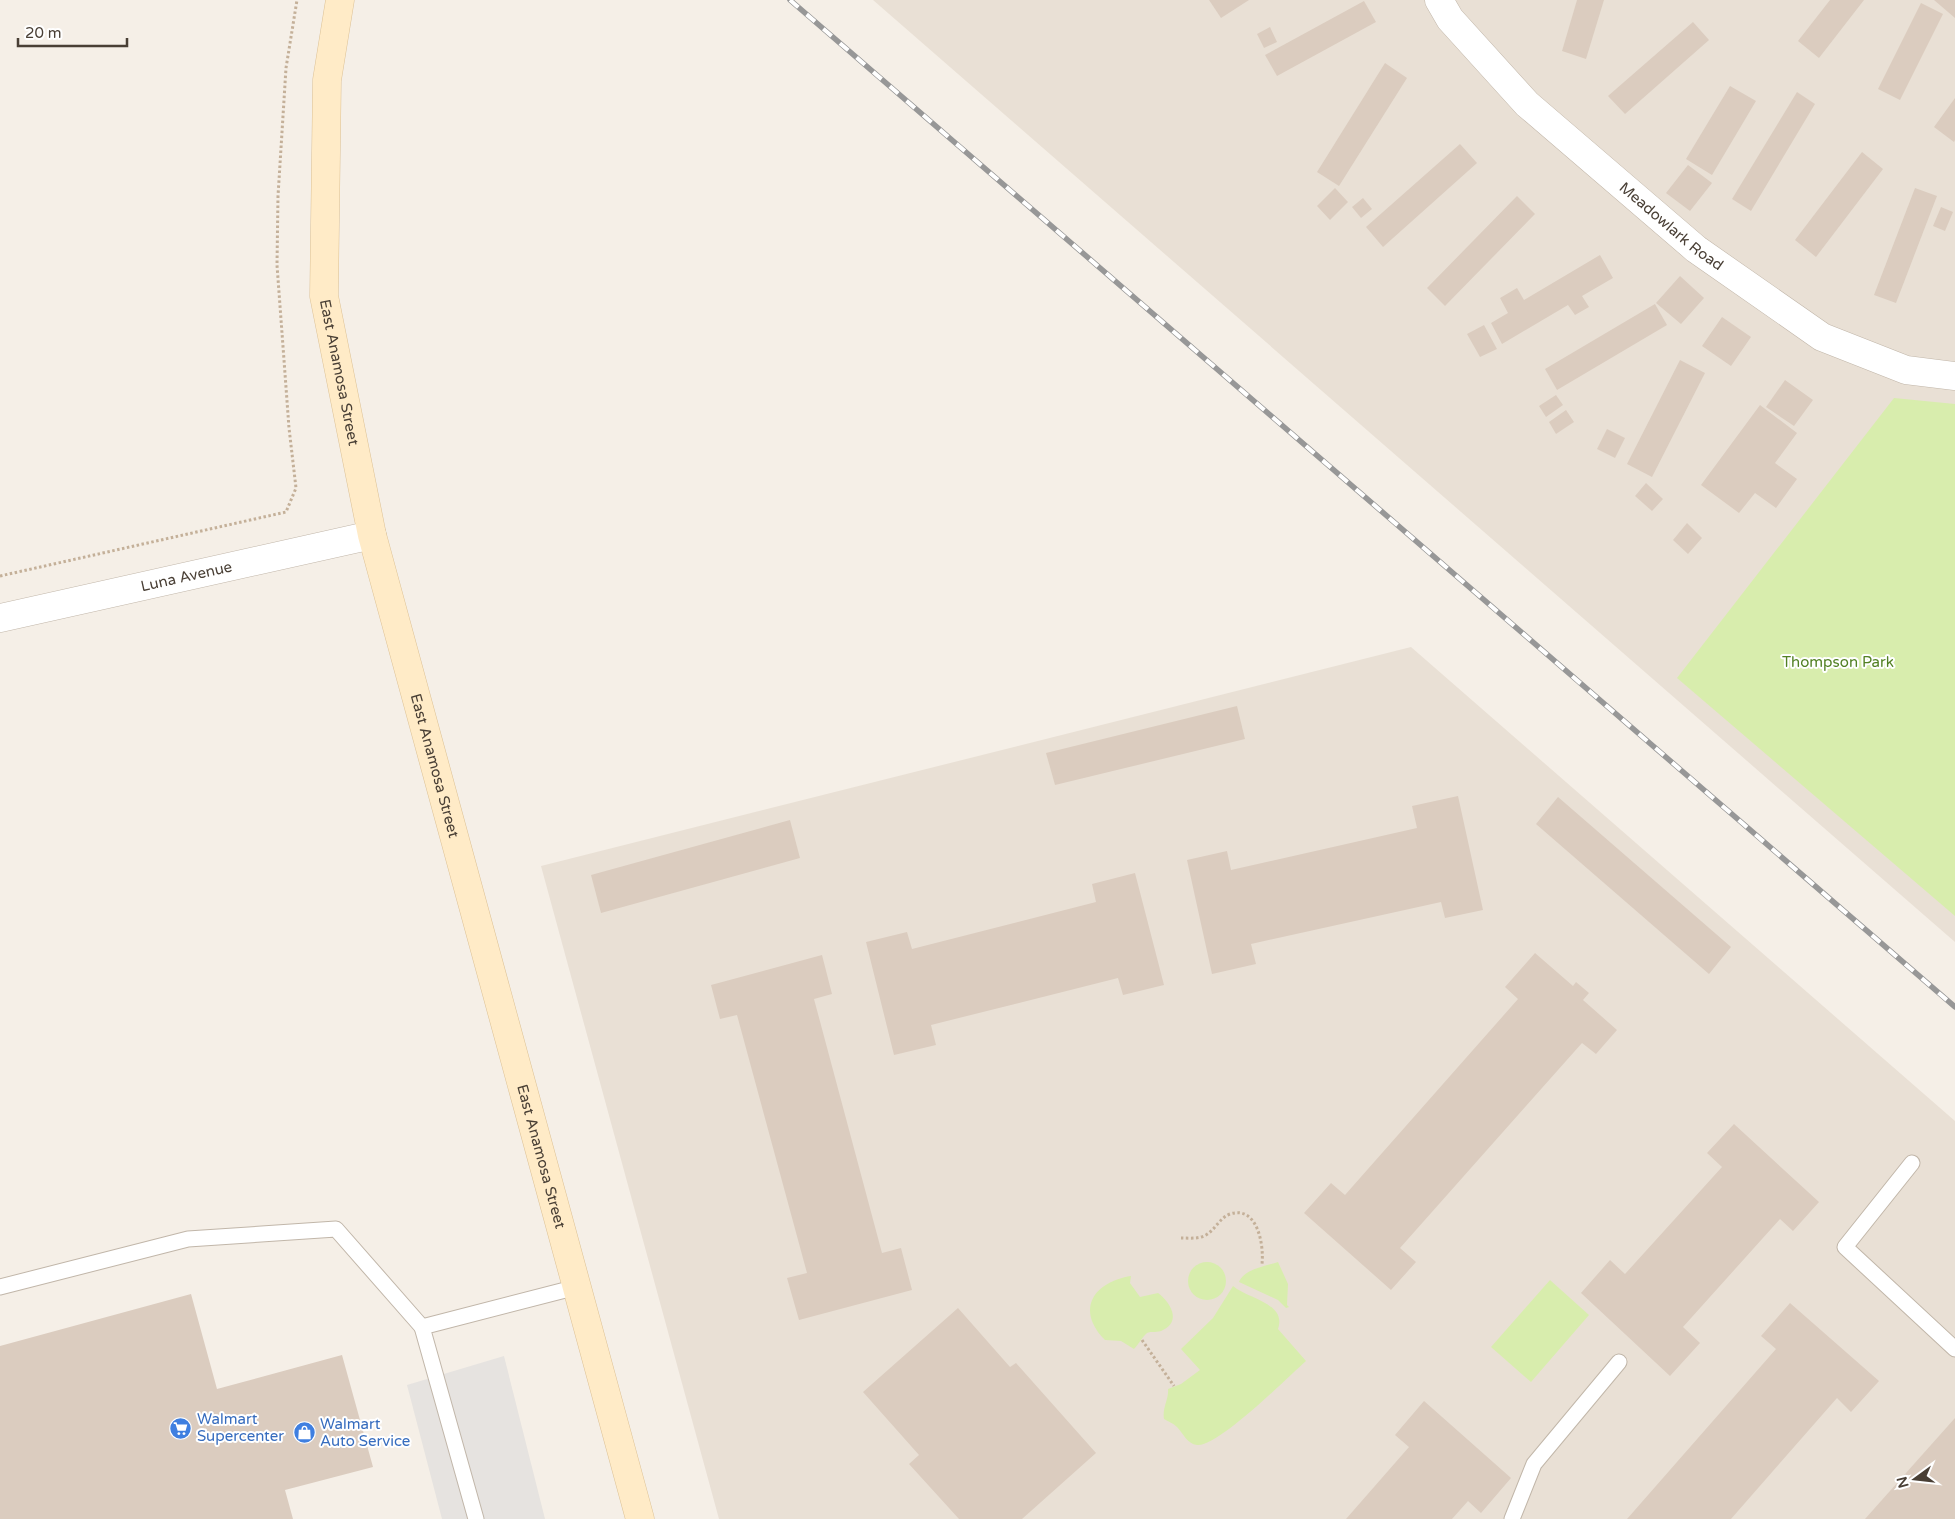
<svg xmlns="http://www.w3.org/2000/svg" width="1955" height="1519" font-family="'Varela Round',sans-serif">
<rect width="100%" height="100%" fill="#f5efe7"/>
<!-- residential -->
<g fill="#e9e0d5">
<path d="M873 0H1955V942Z"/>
<path d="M1411 647 1955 1121V1519H719L541 866Z"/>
</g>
<!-- green -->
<g fill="#d8edad">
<path d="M1894 398 1955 404V916L1677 678Z"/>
<circle cx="1207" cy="1281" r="19"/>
<path d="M1278 1262 1288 1284 1287 1305 1289 1307 1286 1308 1278 1300 1239 1282C1244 1269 1266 1266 1278 1262Z"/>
<path d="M1131 1276 1130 1283 1140 1297 1158 1293C1170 1302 1182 1321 1163 1330 1158 1333 1151 1331 1147 1333 1143 1336 1138 1345 1134 1349L1121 1341 1105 1340C1075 1309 1094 1282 1131 1276Z"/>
<path d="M1550 1280 1589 1315 1531 1382 1491 1347Z"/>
<path d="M1233 1286C1248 1299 1287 1303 1278 1329L1306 1361C1288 1377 1217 1448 1197 1445 1187 1444 1183 1433 1177 1427 1173 1423 1169 1422 1164 1419 1162 1408 1169 1399 1168 1389L1181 1384 1200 1370 1181 1349 1213 1318Z"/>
</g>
<!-- parking -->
<path fill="#e6e3e0" d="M504 1356 545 1519H442L407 1385Z"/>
<!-- building -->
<g fill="#dbccbf">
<path d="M1209 0H1249L1221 18Z"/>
<path d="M1577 0H1604L1586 59 1562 51Z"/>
<path d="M1830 0H1864L1819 58 1798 41Z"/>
<path d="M1934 0H1955V18Z"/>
<path d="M1364 1 1376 22 1277 76 1265 55Z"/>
<path d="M1921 3 1943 14 1900 100 1878 89Z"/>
<path d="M1693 22 1709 40 1625 114 1608 96Z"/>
<path d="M1270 27 1277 42 1264 48 1257 34Z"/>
<path d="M1385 63 1407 78 1339 186 1317 172Z"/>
<path d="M1730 86 1756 101 1712 175 1686 159Z"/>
<path d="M1797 92 1815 104 1751 211 1732 199Z"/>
<path d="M1955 98V140L1954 142 1934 127Z"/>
<path d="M1460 144 1477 163 1383 247 1366 227Z"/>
<path d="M1862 152 1883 169 1816 257 1795 240Z"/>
<path d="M1688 165 1712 183 1690 211 1666 193Z"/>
<path d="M1335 188 1348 202 1330 220 1317 206Z"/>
<path d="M1915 188 1937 196 1896 303 1874 295Z"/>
<path d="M1517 196 1535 214 1445 306 1427 288Z"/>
<path d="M1363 198 1372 209 1361 218 1352 207Z"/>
<path d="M1941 207 1953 212 1945 231 1933 226Z"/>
<path d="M1600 255 1613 278 1582 296 1589 307 1575 315 1568 305 1502 344 1491 323 1508 313 1500 298 1517 288 1524 300Z"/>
<path d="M1680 276 1704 298 1681 324 1656 303Z"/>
<path d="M1655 304 1667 325 1557 390 1545 369Z"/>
<path d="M1722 317 1751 337 1731 366 1702 346Z"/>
<path d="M1484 325 1497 349 1480 357 1467 334Z"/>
<path d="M1680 360 1705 373 1652 477 1627 464Z"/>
<path d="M1785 380 1813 400 1794 426 1766 407Z"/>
<path d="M1556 395 1563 405 1546 417 1539 406Z"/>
<path d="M1760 405 1797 433 1775 463 1797 479 1776 508 1755 493 1739 513 1701 485Z"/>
<path d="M1566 410 1574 422 1556 434 1549 422Z"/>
<path d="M1607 429 1625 438 1615 458 1597 449Z"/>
<path d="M1646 483 1663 499 1652 511 1635 496Z"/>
<path d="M1687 523 1702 538 1688 554 1673 540Z"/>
<path d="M1237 706 1245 739 1055 785 1046 753Z"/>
<path d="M1458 796 1483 910 1445 918 1441 902 1251 944 1256 964 1212 974 1187 860 1227 851 1231 870 1417 828 1412 806Z"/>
<path d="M1558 797 1731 947 1709 974 1536 824Z"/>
<path d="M790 820 800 858 601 913 591 875Z"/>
<path d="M1135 873 1164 985 1123 995 1118 978 931 1025 936 1045 894 1055 866 942 907 932 912 949 1096 902 1092 884Z"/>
<path d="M1535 953 1573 986 1576 982 1589 993 1583 1000 1617 1030 1596 1054 1582 1043 1400 1248 1416 1262 1391 1290 1304 1213 1331 1183 1345 1195 1518 999 1505 987Z"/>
<path d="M822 955 832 994 814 999 882 1253 901 1248 912 1290 799 1320 787 1278 807 1273 737 1015 720 1019 711 985Z"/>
<path d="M1734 1124 1819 1202 1793 1231 1780 1219 1683 1327 1700 1343 1670 1376 1581 1293 1610 1260 1625 1274 1722 1167 1707 1153Z"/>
<path d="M191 1294 217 1389 342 1355 373 1467 285 1490 293 1519H0V1346Z"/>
<path d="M1790 1303 1879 1381 1851 1412 1837 1398 1731 1519H1627L1776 1349 1761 1336Z"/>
<path d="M958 1308 1010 1367 1016 1363 1096 1453 1022 1519H959L909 1464 919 1455 863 1392Z"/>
<path d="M1424 1401 1511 1478 1481 1513 1468 1501 1452 1519H1346L1409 1447 1395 1435Z"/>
<path d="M1955 1418V1519H1865Z"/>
</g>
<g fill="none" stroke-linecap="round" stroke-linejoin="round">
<defs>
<g id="service">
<path d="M1912 1163 1845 1247 1955 1349"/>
<path d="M0 1287 188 1239 336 1229 422 1327"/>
<path d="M476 1519 422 1327 577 1287"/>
<path d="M1512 1519 1534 1464 1619 1362"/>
</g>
<g id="minor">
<path id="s1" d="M1439 0 1450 19 1527 104 1696 249 1822 337 1906 370 1955 376"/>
</g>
<g id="tertiary">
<path id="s2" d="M0 618 372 535"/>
</g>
<g id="secondary">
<path id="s3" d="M340 0 327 80 324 296 372 535 640 1519"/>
</g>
</defs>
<!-- service casing -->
<use href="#service" stroke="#c1b6a9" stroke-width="17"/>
<!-- minor casing -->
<use href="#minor" stroke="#c1b6a9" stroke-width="29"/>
<!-- tertiary casing -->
<use href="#tertiary" stroke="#c1b6a9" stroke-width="29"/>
<!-- secondary casing -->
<use href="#secondary" stroke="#dcc195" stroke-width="29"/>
<!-- path -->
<g stroke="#c4b099" stroke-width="3" stroke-dasharray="2.5 2.5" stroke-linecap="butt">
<path d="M0 576 286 512 296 488 289 428 277 265 278 196 286 68 297 0"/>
<path d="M1181 1238C1188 1238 1197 1239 1204 1236 1215 1231 1219 1218 1230 1214 1258 1205 1264 1246 1262 1264"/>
<path d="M1142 1340 1174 1386"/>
</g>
<!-- service -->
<use href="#service" stroke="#fff" stroke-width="15"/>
<!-- minor -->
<use href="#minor" stroke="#fff" stroke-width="28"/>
<!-- tertiary -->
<use href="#tertiary" stroke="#fff" stroke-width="28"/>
<!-- secondary -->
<use href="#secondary" stroke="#ffebc7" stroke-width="28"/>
<defs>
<path id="rail" d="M790 0 1955 1007"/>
</defs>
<!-- rail casing -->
<use href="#rail" stroke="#979797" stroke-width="5.5"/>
<!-- rail -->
<use href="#rail" stroke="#fff" stroke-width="4" stroke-dasharray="11" stroke-linecap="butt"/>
</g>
<!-- icons -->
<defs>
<symbol id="supermarket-disc" viewBox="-11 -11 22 22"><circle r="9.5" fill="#3f7fe0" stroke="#fff"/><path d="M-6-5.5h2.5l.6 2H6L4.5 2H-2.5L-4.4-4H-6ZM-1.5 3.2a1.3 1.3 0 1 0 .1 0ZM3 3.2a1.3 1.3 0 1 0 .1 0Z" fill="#fff"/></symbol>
<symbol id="shop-disc" viewBox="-11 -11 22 22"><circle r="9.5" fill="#3f7fe0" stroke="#fff"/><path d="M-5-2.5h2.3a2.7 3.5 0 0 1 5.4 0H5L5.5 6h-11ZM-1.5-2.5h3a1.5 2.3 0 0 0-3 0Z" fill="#fff"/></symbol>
</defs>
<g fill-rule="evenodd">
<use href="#supermarket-disc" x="168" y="1416" width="25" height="25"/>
<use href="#shop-disc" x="292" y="1420" width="25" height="25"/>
</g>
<g text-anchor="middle" stroke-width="4" stroke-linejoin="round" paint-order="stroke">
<!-- street labels -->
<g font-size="15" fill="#493f35" stroke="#fff">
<text dy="5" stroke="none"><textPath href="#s1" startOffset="326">Meadowlark Road</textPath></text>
<text dy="5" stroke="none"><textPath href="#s3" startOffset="375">East Anamosa Street</textPath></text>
<text dy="5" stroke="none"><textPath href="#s2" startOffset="191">Luna Avenue</textPath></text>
<text dy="5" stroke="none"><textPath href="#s3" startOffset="780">East Anamosa Street</textPath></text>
<text dy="5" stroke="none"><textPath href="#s3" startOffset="1185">East Anamosa Street</textPath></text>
</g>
<!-- park labels -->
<g font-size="15" fill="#528023" stroke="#fff">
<text x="1838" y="667">Thompson Park</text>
</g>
<!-- shop labels -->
<g font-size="15" fill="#366cbe" stroke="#fff" text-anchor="start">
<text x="197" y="1424">Walmart<tspan x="197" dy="17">Supercenter</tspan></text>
<text x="320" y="1429">Walmart<tspan x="320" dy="17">Auto Service</tspan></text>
</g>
</g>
<!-- north arrow -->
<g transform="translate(1915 1479) rotate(255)" stroke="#ffffff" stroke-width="4" paint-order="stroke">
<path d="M0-4L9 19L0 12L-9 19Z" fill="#493f35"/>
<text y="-8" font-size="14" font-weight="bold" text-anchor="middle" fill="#493f35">N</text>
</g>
<!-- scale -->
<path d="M18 38v8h109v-8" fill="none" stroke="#493f35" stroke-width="2.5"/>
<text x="25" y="38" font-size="15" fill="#493f35" stroke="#ffffff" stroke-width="4" paint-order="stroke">20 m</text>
</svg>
